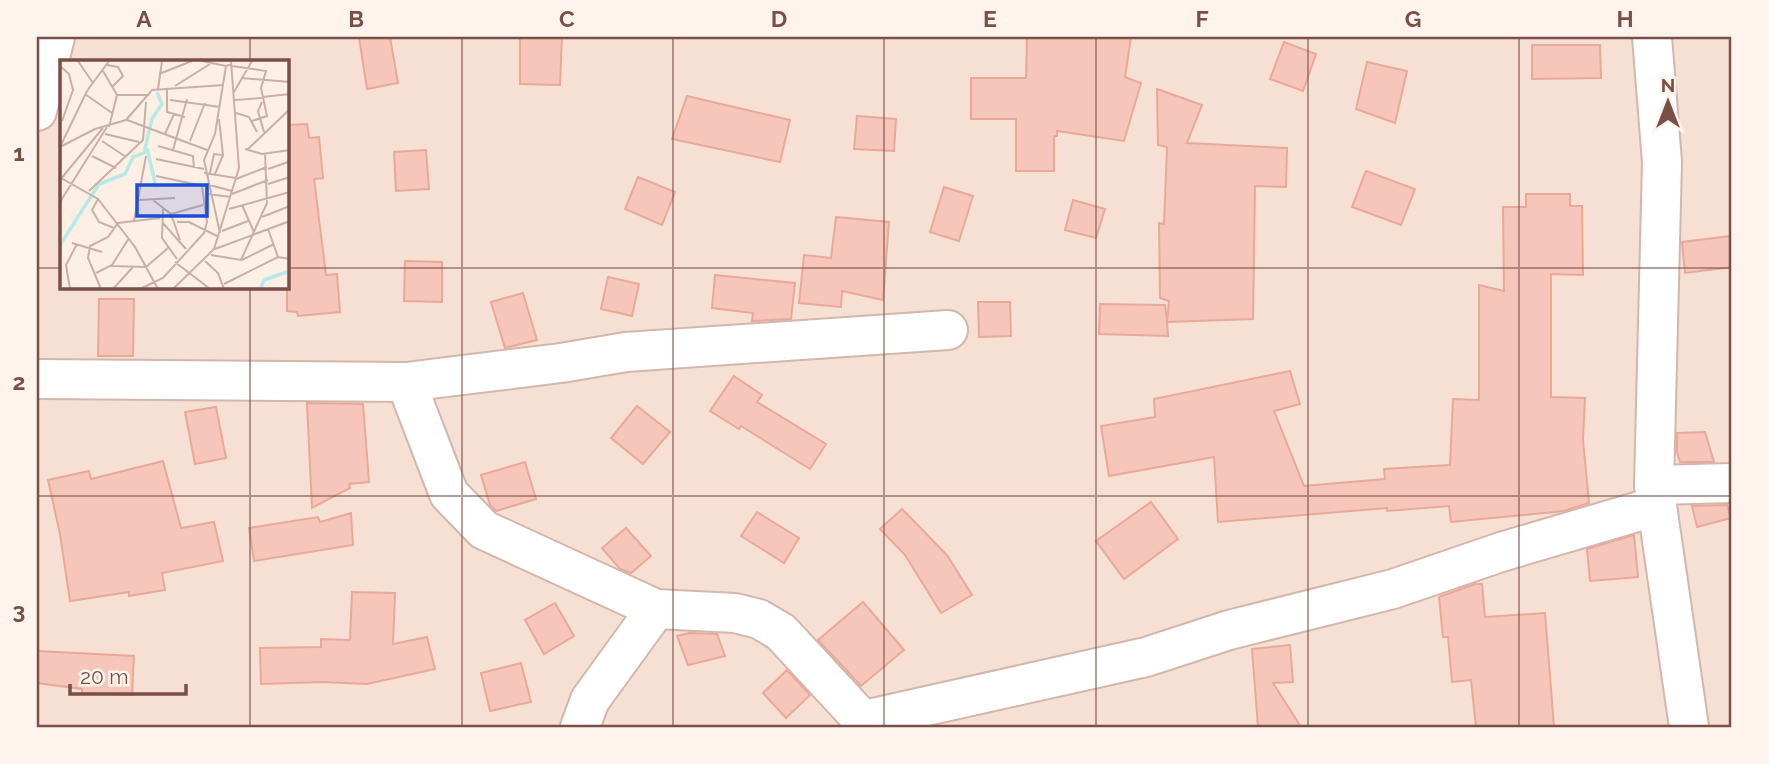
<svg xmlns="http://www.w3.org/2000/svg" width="1769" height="764" font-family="Raleway,sans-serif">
<rect width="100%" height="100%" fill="#feefe5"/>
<!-- residential -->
<path fill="#f6dfd3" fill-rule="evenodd" d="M37 37H1732V727H37ZM61 61H287V287H61Z"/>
<!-- building -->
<g fill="#f6c6ba" stroke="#eaa899" stroke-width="2">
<path d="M359 37H390L398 83 367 89Z"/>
<path d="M520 37H562L560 85 520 84Z"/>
<path d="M1027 37H1131L1125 77 1141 83 1124 141 1057 131V136H1054V171H1016V119H971V78H1026Z"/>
<path d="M1284 42 1316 54 1303 91 1270 79Z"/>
<path d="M1532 45H1600L1601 78 1532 79Z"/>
<path d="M1367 62 1407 71 1395 123 1356 109Z"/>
<path d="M1157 89 1202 105 1187 143 1287 148 1286 187 1255 186 1253 319 1167 322 1168 336 1099 334 1100 304 1165 305 1167 321 1169 301 1160 298 1159 223 1164 224 1167 147 1158 145Z"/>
<path d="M687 96 790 120 780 162 672 139Z"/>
<path d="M857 116 896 119 894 151 854 149Z"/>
<path d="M307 124 309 138 319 137 323 178 314 179 326 275 337 274 340 312 298 316 297 312 287 311V125Z"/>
<path d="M426 150 429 189 396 191 394 152Z"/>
<path d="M1366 171 1415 189 1401 225 1352 207Z"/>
<path d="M638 177 675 192 662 225 625 209Z"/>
<path d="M944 187 973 196 959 241 930 232Z"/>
<path d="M1526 194H1570V206H1582L1583 275 1551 274V397L1585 398 1583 440 1589 503 1564 511 1451 522 1449 506 1387 511V508L1218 522 1214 457 1109 476 1101 426 1155 417 1154 399 1290 371 1300 404 1274 411 1304 486 1385 479 1384 469 1450 465 1453 399 1479 400V285L1504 291 1503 207H1526Z"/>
<path d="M1073 200 1105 209 1096 238 1065 230Z"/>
<path d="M836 217 889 222 883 300 842 291 841 307 799 303 804 255 831 258Z"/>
<path d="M1732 236V267L1685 273 1682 242Z"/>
<path d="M405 261 442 262V302L404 301Z"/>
<path d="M715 275 795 283 791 319 752 321 753 313 712 308Z"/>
<path d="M608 277 639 284 632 316 601 309Z"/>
<path d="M523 293 537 340 505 348 491 302Z"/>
<path d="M99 299H134L133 356H98Z"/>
<path d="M978 302H1010L1011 336 979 337Z"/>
<path d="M734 376 762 395 757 402 826 444 810 469 741 426 739 429 710 411Z"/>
<path d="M307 403 363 404 369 482 349 484 350 488 312 508Z"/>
<path d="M637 406 670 432 643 464 611 438Z"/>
<path d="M216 407 226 458 195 464 185 412Z"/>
<path d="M1705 432 1714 462H1680L1677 452V433Z"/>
<path d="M163 461 181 528 214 522 223 561 162 573 165 590 129 596V592L70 601 60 534 48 480 89 471 91 479Z"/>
<path d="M525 462 536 499 496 511 490 505 481 475Z"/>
<path d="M1151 502 1178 539 1124 579 1096 541Z"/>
<path d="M1727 505 1731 518 1697 527 1692 506Z"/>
<path d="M902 509 947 555 972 595 941 613 905 555 880 529Z"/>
<path d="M757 512 799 538 784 563 741 536Z"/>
<path d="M351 513 353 545 254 561 249 528 318 517 320 522Z"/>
<path d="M626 528 651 556 631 573 620 569 602 548Z"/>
<path d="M1634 535 1638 577 1590 581 1587 549Z"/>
<path d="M1475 584H1482L1485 617 1545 613 1554 727H1476L1471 680 1452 682 1448 637H1443L1439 597Z"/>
<path d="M352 592 395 593 393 644 427 637 435 669 367 684 323 682 261 684 260 648 321 647V639L350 640Z"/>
<path d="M863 602 904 650 861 686 818 640Z"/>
<path d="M555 603 574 636 544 654 525 620Z"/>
<path d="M689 633 717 634 725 656 688 665 677 636Z"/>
<path d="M1290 645 1293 682 1273 683 1301 727H1258L1252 649Z"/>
<path d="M37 651 134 656 132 695 82 693V689L37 683Z"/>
<path d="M521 663 531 702 490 711 481 673Z"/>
<path d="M787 670 810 695 786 718 763 693Z"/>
</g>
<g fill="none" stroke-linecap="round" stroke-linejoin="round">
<defs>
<g id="minor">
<path d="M1652 37 1662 162 1654 485 1689 727"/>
<path d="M37 111 55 37"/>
<path d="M37 379 406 382 561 363 626 352 948 330"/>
<path d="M406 382 449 494 484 530 656 609 735 613 759 619 781 632 869 727"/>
<path d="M1654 485 1732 483"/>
<path d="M864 720 1146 657 1229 630 1393 589 1501 552 1657 506"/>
<path d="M580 727 590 700 656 609"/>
</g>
</defs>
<!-- minor casing -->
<use href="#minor" stroke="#d3b6ac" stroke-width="42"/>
<!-- minor -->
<use href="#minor" stroke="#fff" stroke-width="38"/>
</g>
<!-- grid -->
<path fill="none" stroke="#794f48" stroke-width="2" stroke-opacity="0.55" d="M250 37V61M462 37V727M673 37V727M884 37V727M1096 37V727M1308 37V727M1519 37V727M37 268H61M287 268H1732M250 287V727M37 496H1732"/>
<!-- overview -->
<g transform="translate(60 60)">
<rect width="229" height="229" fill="#feefe5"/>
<path fill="none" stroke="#b7e9e7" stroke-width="3.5" d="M87 88 96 127M0 185 39 124 65 114 73 97 84 93 92 59 102 44 97 32M200 229 204 220 230 211"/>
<path fill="none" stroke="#c9afa6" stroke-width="2" d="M18 1 33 23M142 1 166 6M47 5 58 7 63 16 52 27M0 6 9 14 13 30 2 61M172 6 206 11 201 28 207 56 192 61M43 11 57 35H89M99 14 132 1M181 18 230 22M115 26 150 4M107 28V52L125 57M98 29 102 1M174 32 192 1M25 34 52 53M202 37 230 34M110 40 160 47M175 40 202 38M202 42 198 51 204 72M176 53 189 57 197 72M67 60 147 90M49 67 57 35M45 74 79 82M105 74 114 54M42 81 66 97M130 81 145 43M98 86 133 96 134 108M0 87 35 69 66 60 92 30 164 25M0 87 27 31 49 1M185 89 202 94 230 90M113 90 127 39M187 90 230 49M32 96 56 108M96 99 144 109M208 109 228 102M144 113 176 118M150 113 154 94 163 95M155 114 163 95 159 59M96 116 143 126M1 118 38 139 75 187 98 229M176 119 207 107M0 120 43 68M146 124 172 131M208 124 230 117M29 131 83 80 86 42M148 134 171 137M172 134 208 120M38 139 32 150 39 162 54 168M79 140 115 138M93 140 111 154 120 180M0 142 47 67M182 145 194 172M103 149 102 178 117 199M169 149 230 132M111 154 143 145M202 157 230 146M74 161 86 96M102 162 126 189M117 162H129L159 177M208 169 218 197M162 171 188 161M160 173 144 100 155 74 166 6 172 4M12 183 42 192M155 189 230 161M151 195 181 200 207 143 205 93M182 200 214 184M145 201 158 213 164 229M115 202 150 229M51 206 86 207 108 188M36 213 52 205 69 178M164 224 218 197 230 199M10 229 6 205 17 184M41 229 28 198 30 186 48 177 58 163 100 158M53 229 73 207M80 229 103 218 144 173 147 162 142 126M113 229 154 189 179 108 171 1"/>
<path fill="#1d4ed8" fill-opacity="0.15" stroke="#1d4ed8" stroke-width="3.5" d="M77 125H147V156H77Z"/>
<rect width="229" height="229" fill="none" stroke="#794f48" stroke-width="3.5"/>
</g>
<!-- border -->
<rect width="1769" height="764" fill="none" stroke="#fff4ed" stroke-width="77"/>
<!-- north arrow -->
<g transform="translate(1668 102)" stroke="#fff4ed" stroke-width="5" paint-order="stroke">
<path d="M0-5L12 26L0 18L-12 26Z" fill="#794f48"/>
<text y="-10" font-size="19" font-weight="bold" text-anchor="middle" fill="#794f48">N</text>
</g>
<!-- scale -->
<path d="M70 684v10h116v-10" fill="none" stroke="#794f48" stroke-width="3.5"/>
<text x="80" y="684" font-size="21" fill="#794f48" stroke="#fff4ed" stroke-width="5" paint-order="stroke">20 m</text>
<rect x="38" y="38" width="1692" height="688" fill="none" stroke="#794f48" stroke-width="2.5"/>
<g font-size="23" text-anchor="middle" font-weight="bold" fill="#794f48">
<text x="144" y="27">A</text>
<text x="356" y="27">B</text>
<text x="567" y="27">C</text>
<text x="779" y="27">D</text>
<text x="990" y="27">E</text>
<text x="1202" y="27">F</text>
<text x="1413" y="27">G</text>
<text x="1625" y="27">H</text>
<text x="19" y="161">1</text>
<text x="19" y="390">2</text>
<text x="19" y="619">3</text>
</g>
</svg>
